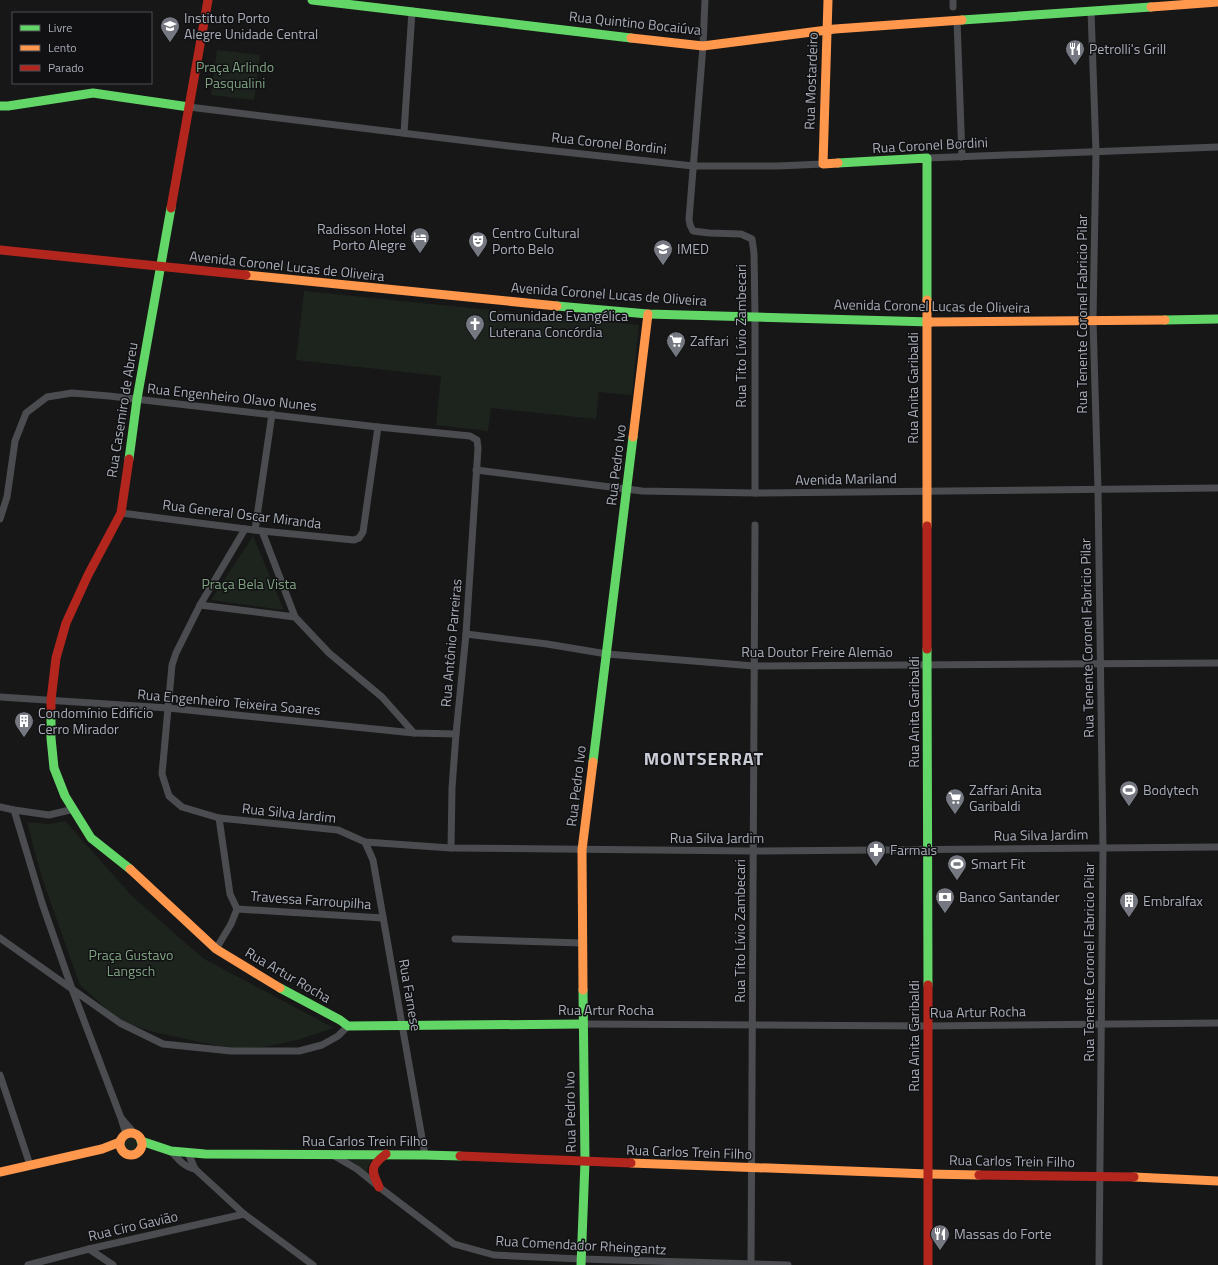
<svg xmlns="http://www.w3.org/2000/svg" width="1218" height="1265" font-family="'Titillium Web',sans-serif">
<rect width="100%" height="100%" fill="#171717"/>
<!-- green -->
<g fill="#1d241e">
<path d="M217 50 260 55 254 100 211 95Z"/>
<path d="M304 291 639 325 632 395 599 392 596 419 491 408 488 431 436 425 441 376 296 360Z"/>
<path d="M253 536 284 610 211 600Z"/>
<path d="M65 821 132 896 204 959 334 1028 297 1040 265 1047 233 1049 158 1033 121 1022 80 985 41 875 27 822 49 824Z"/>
<circle cx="131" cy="1144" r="8"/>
<path d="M341 1156 373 1159C368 1164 366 1169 369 1176L358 1165Z"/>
</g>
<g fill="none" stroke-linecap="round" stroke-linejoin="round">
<!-- street -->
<g stroke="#4b4c50" stroke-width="7">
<path d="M705 0 703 46 689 219 690 225 693 231 709 233 741 234 752 239 754 253 755 316V493"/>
<path d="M953 0V7"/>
<path d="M1091 11 1096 152 1093 320 1098 490 1103 848 1099 1265"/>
<path d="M957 20 962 157"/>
<path d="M189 107 509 146 693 166H778L823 164"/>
<path d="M404 133 412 11"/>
<path d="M927 158 1218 147"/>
<path d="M476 470 642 491 755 493 1218 488"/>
<path d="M121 513 262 531 354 540 359 538 363 532 378 427"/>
<path d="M0 519 7 497 15 441 26 413 47 397 72 393 109 396 378 427 470 436 477 440 478 448 466 634 456 734 452 788 451 848"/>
<path d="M245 529 200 605 176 653 172 665 162 774 169 796 182 807 219 818 338 830 365 842 451 848 753 851 1218 847"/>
<path d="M255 530 272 414"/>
<path d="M262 531 295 617 329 653 382 697 414 733"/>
<path d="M200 605 295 617"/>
<path d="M466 634 547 644 607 654 754 666 1218 663"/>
<path d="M0 697 168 708 414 733 456 734"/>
<path d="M0 807 14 810 49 815 74 809"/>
<path d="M14 810 42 903 72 989 121 1118 126 1134"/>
<path d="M365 842 373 860 425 1155"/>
<path d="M237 909 383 918"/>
<path d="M0 938 120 1023 163 1044 231 1051H299L322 1045 338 1036 348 1026"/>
<path d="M455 939 582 943"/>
<path d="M216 949 231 924 237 909 230 894 219 818"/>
<path d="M583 1024 928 1026 1218 1023"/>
<path d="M0 1075 30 1165"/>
<path d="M122 1119 135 1134"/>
<path d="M171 1151C178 1159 184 1167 195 1169L244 1214 313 1265"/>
<path d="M188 1153 195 1169"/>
<path d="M331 1154 357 1169 379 1187 454 1244 494 1255 581 1259 788 1265"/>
<path d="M89 1249 113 1265"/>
<path d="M28 1265 89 1249 244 1214"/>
<path d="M751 1265 755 525"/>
</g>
<!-- fast -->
<g stroke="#63d668" stroke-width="9">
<path d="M312 0 631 38"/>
<path d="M962 20 1151 7"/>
<path d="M0 106H8L93 93 189 107"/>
<path d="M838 163 927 158V300"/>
<path d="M557 306 648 314 931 322"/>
<path d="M1165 320 1218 319"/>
<path d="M129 459 137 399 171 208"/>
<path d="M927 649 928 985"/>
<path d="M51 712V738L54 768 65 796 91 838 130 869"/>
<path d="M593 762 633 437"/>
<path d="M280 988 340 1020 348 1026 583 1024"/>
<path d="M141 1141 171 1151 205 1154 425 1155 460 1156"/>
<path d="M581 1265 585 1162 583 990"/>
</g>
<!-- slow -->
<g stroke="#ff974d" stroke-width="9">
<path d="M828 0 823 164 838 163"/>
<path d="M1151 7 1218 2"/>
<path d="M631 38 703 46 835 29 962 20"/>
<path d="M246 275 557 306"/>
<path d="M927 300V526"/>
<path d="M931 322 1165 320"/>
<path d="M633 437 648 314"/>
<path d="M130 869 216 949 280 988"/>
<path d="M583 990 582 850 593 762"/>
<circle cx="131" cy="1144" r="11"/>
<path d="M631 1163 928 1174 979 1175"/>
<path d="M0 1172 102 1149 120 1142"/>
<path d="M1134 1177 1218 1181"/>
</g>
<!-- jam -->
<g stroke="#b3261e" stroke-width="9">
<path d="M171 208 208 0"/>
<path d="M0 250 246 275"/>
<path d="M927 526V649"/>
<path d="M51 712V700L56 658 66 623 88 575 121 513 129 459"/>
<path d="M928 985V1265"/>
<path d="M460 1156 631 1163"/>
<path d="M979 1175 1134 1177"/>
<path d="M379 1187C371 1170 370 1166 386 1154"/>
</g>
</g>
<!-- icons -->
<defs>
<symbol id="university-pin" viewBox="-11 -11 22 30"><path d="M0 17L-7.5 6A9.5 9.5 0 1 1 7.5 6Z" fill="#757880" stroke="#111113"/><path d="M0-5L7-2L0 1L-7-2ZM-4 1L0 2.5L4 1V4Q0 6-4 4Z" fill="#fff"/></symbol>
<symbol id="restaurant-pin" viewBox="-11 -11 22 30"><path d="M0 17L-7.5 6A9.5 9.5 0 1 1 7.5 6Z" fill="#757880" stroke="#111113"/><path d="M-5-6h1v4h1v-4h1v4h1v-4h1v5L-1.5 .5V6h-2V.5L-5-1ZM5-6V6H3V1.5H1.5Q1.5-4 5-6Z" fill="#fff"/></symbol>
<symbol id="hotel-pin" viewBox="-11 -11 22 30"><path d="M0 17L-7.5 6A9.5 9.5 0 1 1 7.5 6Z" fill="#757880" stroke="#111113"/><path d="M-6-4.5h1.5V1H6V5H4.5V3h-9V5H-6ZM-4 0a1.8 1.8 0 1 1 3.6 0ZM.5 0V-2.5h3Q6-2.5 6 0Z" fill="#fff"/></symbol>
<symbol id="theatre-pin" viewBox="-11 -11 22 30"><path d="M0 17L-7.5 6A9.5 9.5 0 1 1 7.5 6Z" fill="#757880" stroke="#111113"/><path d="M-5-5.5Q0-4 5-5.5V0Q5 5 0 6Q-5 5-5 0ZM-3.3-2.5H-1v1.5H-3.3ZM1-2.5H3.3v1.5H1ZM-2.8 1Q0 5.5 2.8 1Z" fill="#fff"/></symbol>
<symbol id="church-pin" viewBox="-11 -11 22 30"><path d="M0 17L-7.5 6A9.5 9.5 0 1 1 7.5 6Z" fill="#757880" stroke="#111113"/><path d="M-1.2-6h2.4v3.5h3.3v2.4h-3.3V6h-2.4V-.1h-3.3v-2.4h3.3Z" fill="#fff"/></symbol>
<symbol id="supermarket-pin" viewBox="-11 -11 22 30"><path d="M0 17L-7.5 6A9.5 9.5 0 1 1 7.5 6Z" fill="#757880" stroke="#111113"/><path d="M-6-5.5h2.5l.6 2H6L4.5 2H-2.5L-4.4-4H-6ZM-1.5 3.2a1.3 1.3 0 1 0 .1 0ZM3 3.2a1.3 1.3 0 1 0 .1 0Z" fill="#fff"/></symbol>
<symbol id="building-pin" viewBox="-11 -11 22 30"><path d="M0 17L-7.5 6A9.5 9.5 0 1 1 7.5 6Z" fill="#757880" stroke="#111113"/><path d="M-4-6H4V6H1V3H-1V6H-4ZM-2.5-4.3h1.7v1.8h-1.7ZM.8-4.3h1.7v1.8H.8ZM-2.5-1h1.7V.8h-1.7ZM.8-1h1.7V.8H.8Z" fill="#fff"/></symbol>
<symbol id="stadium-pin" viewBox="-11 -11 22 30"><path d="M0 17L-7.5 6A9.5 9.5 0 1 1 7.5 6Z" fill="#757880" stroke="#111113"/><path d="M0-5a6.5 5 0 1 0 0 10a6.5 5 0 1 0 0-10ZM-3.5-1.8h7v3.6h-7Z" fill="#fff"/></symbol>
<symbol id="pharmacy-pin" viewBox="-11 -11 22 30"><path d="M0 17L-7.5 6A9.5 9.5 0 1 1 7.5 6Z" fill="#757880" stroke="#111113"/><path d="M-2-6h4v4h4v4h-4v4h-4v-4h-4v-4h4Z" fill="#fff"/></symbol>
<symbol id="bank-pin" viewBox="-11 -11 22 30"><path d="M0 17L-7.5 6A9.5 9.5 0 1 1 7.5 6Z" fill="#757880" stroke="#111113"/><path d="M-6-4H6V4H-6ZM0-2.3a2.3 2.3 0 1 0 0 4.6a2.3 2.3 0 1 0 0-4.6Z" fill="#fff"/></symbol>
</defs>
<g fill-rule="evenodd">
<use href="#university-pin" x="159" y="15" width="22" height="30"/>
<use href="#restaurant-pin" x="1064" y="38" width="22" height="30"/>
<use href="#hotel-pin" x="409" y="226" width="22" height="30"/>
<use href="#theatre-pin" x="467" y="230" width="22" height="30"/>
<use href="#university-pin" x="652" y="238" width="22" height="30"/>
<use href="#church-pin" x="464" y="313" width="22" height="30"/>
<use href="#supermarket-pin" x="665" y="330" width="22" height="30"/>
<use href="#building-pin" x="13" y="710" width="22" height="30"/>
<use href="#stadium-pin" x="1118" y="779" width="22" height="30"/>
<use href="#supermarket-pin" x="944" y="787" width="22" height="30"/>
<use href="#pharmacy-pin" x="865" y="839" width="22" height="30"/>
<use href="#stadium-pin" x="946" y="853" width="22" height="30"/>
<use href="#bank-pin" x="934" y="886" width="22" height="30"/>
<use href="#building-pin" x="1118" y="890" width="22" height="30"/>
<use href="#restaurant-pin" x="929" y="1223" width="22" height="30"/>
</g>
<g text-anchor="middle" stroke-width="3" stroke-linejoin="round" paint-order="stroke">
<!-- poi labels -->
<g font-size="14" fill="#a8adb8" stroke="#111113" text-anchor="start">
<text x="184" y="23">Instituto Porto<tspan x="184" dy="16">Alegre Unidade Central</tspan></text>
<text x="1089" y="54">Petrolli's Grill</text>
<text x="406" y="234" text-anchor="end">Radisson Hotel<tspan x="406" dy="16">Porto Alegre</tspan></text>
<text x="492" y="238">Centro Cultural<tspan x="492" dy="16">Porto Belo</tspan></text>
<text x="677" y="254">IMED</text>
<text x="489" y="321">Comunidade Evangélica<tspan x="489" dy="16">Luterana Concórdia</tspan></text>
<text x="690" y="346">Zaffari</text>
<text x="38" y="718">Condomínio Edifício<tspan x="38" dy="16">Cerro Mirador</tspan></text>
<text x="969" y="795">Zaffari Anita<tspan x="969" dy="16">Garibaldi</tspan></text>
<text x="1143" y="795">Bodytech</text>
<text x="890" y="855">Farmais</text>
<text x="971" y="869">Smart Fit</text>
<text x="959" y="902">Banco Santander</text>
<text x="1143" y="906">Embralfax</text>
<text x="954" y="1239">Massas do Forte</text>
</g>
<!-- street labels -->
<g font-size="14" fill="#a8adb8" stroke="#111113">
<text transform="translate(635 23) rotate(6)" y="5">Rua Quintino Bocaiúva</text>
<text transform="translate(811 81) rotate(-88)" y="5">Rua Mostardeiro</text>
<text transform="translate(609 143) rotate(6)" y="5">Rua Coronel Bordini</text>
<text transform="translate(930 145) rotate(-3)" y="5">Rua Coronel Bordini</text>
<text transform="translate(287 266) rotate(6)" y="5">Avenida Coronel Lucas de Oliveira</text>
<text transform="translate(609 294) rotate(4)" y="5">Avenida Coronel Lucas de Oliveira</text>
<text transform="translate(932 306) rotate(1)" y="5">Avenida Coronel Lucas de Oliveira</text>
<text transform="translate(1082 314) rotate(-90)" y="5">Rua Tenente Coronel Fabricio Pilar</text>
<text transform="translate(741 336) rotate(-90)" y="5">Rua Tito Lívio Zambecari</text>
<text transform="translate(913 388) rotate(-90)" y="5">Rua Anita Garibaldi</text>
<text transform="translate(232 397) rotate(6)" y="5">Rua Engenheiro Olavo Nunes</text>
<text transform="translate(122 410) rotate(-81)" y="5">Rua Casemiro de Abreu</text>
<text transform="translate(616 465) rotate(-83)" y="5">Rua Pedro Ivo</text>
<text transform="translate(846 479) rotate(-1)" y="5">Avenida Mariland</text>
<text transform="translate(242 514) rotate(7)" y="5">Rua General Oscar Miranda</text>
<text transform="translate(1087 638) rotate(-91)" y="5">Rua Tenente Coronel Fabricio Pilar</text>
<text transform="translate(451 643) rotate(-85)" y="5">Rua Antônio Parreiras</text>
<text x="817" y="657">Rua Doutor Freire Alemão</text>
<text transform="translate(229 702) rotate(5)" y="5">Rua Engenheiro Teixeira Soares</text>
<text transform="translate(914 712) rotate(-90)" y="5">Rua Anita Garibaldi</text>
<text transform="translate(576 786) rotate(-83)" y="5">Rua Pedro Ivo</text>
<text transform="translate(289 813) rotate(6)" y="5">Rua Silva Jardim</text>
<text transform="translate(1041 835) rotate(-1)" y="5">Rua Silva Jardim</text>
<text x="717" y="843">Rua Silva Jardim</text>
<text transform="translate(311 900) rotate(4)" y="5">Travessa Farroupilha</text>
<text transform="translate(740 931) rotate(-90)" y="5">Rua Tito Lívio Zambecari</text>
<text transform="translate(1089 962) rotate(-90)" y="5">Rua Tenente Coronel Fabricio Pilar</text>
<text transform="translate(288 975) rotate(30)" y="5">Rua Artur Rocha</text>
<text transform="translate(410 995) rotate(80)" y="5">Rua Farnese</text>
<text x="606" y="1015">Rua Artur Rocha</text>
<text transform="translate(978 1012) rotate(-1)" y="5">Rua Artur Rocha</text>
<text transform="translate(914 1036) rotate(-90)" y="5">Rua Anita Garibaldi</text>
<text transform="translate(570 1112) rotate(-91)" y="5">Rua Pedro Ivo</text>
<text x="365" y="1146">Rua Carlos Trein Filho</text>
<text transform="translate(689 1152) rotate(2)" y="5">Rua Carlos Trein Filho</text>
<text transform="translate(1012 1161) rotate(1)" y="5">Rua Carlos Trein Filho</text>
<text transform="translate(133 1226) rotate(-13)" y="5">Rua Ciro Gavião</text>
<text transform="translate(581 1245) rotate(3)" y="5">Rua Comendador Rheingantz</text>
</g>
<!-- park labels -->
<g font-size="14" fill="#7fa381" stroke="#111113">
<text x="235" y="72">Praça Arlindo<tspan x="235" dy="16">Pasqualini</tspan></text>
<text x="249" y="589">Praça Bela Vista</text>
<text x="131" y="960">Praça Gustavo<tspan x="131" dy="16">Langsch</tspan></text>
</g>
<!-- district labels -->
<g font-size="18" font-weight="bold" letter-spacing="1" fill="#c9ccd4" stroke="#111113">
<text x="704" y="765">MONTSERRAT</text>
</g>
</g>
<!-- legend -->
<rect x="12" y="12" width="140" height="72" fill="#111113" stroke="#4d4f55"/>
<rect x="20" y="25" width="20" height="6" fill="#63d668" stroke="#4d4f55"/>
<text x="48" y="32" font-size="12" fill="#a8adb8">Livre</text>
<rect x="20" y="45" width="20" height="6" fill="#ff974d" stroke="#4d4f55"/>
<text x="48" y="52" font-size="12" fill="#a8adb8">Lento</text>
<rect x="20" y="65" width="20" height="6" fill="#b3261e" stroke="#4d4f55"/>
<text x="48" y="72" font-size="12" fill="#a8adb8">Parado</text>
</svg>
